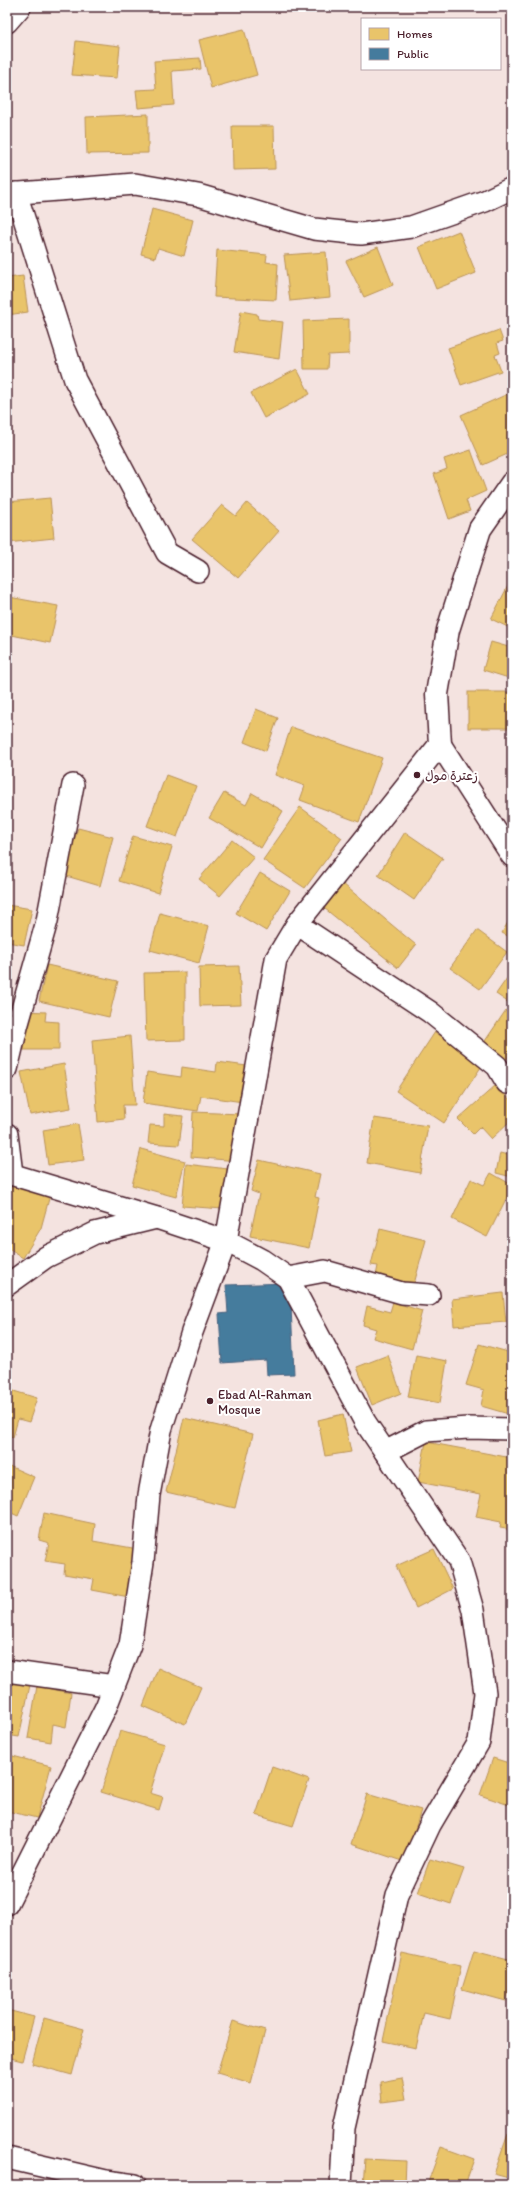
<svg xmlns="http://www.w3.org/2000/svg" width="519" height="2192" font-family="Itim,'Playpen Sans Arabic',sans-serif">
<rect width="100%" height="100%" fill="#f4e3e0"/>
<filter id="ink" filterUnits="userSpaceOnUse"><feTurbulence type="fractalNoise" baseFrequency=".025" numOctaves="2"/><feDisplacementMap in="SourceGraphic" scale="8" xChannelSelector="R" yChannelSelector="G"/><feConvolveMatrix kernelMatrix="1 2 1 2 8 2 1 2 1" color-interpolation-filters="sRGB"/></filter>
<g filter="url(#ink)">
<!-- homes -->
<g fill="#e9c46a" stroke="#b99257">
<path d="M244 29 257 75 211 88 199 40Z"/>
<path d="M76 41 120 46 117 78 72 75Z"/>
<path d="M200 58 201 69 172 71 174 105 138 108 136 90 156 89 154 61Z"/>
<path d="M148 114V153L87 154 86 117Z"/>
<path d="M232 126H274L275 169 233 170Z"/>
<path d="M152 209 193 220 184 256 158 248 155 258 141 254Z"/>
<path d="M459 231 476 273 436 289 419 247Z"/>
<path d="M378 247 393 285 364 297 346 261Z"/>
<path d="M217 250 267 255 266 262 278 264 276 300 214 297Z"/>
<path d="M326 252 330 297 290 301 284 255Z"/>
<path d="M23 276 28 312 7 315V278Z"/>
<path d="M241 311 257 314 258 319 283 322 279 359 234 352Z"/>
<path d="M349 319V354L328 355 327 369H304L303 321Z"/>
<path d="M499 330 503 341 497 343 500 353 495 355 501 371 461 385 448 348Z"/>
<path d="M297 369 310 394 264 418 251 393Z"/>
<path d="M512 392V443L509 444 512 452 483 465 461 415Z"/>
<path d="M471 450 486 491 466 500 470 511 449 519 434 474 447 469 444 459Z"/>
<path d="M50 498 54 538 7 543V502Z"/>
<path d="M247 503 279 531 238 578 192 539 222 505 236 516Z"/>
<path d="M512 578V629L491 619Z"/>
<path d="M9 597 58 606 50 643 7 634V607Z"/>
<path d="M491 642 512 648V679L483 670Z"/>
<rect x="468" y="692" width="44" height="36"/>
<path d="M256 709 278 718 266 751 244 742Z"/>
<path d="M291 727 382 758 359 822 300 800 305 786 275 775Z"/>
<path d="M166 775 196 786 177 837 147 826Z"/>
<path d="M224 793 246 805 252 793 283 811 261 848 209 818Z"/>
<path d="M300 807 342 838 305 888 263 860Z"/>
<path d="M78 828 113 837 100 886 63 875Z"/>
<path d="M405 832 443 858 414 900 378 875Z"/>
<path d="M133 836 172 847 158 893 119 881Z"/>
<path d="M232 840 254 857 220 896 199 879Z"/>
<path d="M260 873 290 891 266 931 236 913Z"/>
<path d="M343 884 416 945 398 968 324 908Z"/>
<path d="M7 905 32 909 24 945 7 942Z"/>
<path d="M160 913 209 926 199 963 150 950Z"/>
<path d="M512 915V938L502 933Z"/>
<path d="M477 930 507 952 480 989 450 968Z"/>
<path d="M47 965 118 981 109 1017 39 1001Z"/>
<path d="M239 966 241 1005 200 1006 199 967Z"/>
<path d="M512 971V1005L496 994Z"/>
<path d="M185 972V1040L146 1041 144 973Z"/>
<path d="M506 1010 512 1014V1052L506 1060 483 1044Z"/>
<path d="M25 1011 46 1012 45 1021 59 1022V1050H24Z"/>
<path d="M435 1032 483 1064 444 1123 396 1091Z"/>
<path d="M130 1036 135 1105H123L124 1119 98 1122 92 1040Z"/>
<path d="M217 1062 247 1066 243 1102 201 1096 198 1111 143 1103 147 1072 181 1077 182 1067 216 1072Z"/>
<path d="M64 1064 71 1108 30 1115 21 1072Z"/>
<path d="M496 1085 512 1102V1119L491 1139 480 1127 473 1134 458 1119Z"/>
<path d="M193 1112 241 1114 238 1161 191 1157Z"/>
<path d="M164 1114 183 1116 179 1145 148 1143 150 1125 164 1126Z"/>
<path d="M374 1118 428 1126 420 1173 367 1163Z"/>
<path d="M78 1124 84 1160 48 1165 43 1130Z"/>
<path d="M141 1149 185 1161 176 1197 132 1185Z"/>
<path d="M500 1153 512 1156V1177L496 1173Z"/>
<path d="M259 1160 320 1174 315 1197 319 1198 309 1248 250 1236 259 1194 251 1191Z"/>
<path d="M186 1164 228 1169 223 1209 182 1206Z"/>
<path d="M491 1173 512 1185V1187L487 1237 452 1219 471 1179 484 1185Z"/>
<path d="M12 1185 50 1195 41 1228 23 1258 7 1248V1195Z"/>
<path d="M380 1229 426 1240 414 1284 376 1276 378 1266 371 1265Z"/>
<path d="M503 1293 506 1322 454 1326 452 1299Z"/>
<path d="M393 1302 422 1311 412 1349 373 1338 376 1329 363 1325 367 1306 390 1312Z"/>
<path d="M479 1344 512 1353V1415L481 1406 484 1390 466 1385Z"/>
<path d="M388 1355 401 1393 372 1405 357 1367Z"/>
<path d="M416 1355 447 1361 440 1403 408 1397Z"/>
<path d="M7 1389 37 1398 29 1422 18 1419 13 1437 7 1435Z"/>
<path d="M343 1414 351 1452 325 1456 318 1420Z"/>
<path d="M184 1418 253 1434 235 1508 166 1492Z"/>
<path d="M426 1442 512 1458V1530L500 1528 501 1522 476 1517 481 1494 418 1482Z"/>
<path d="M7 1465 34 1477 18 1516 7 1511Z"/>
<path d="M44 1513 95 1524 93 1541 138 1549 129 1597 92 1590 94 1579 64 1574 65 1564 45 1561 49 1543 39 1540Z"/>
<path d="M434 1549 453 1589 416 1608 396 1566Z"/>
<path d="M158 1668 201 1687 185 1724 143 1706Z"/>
<path d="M7 1681 30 1685 19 1737 7 1735Z"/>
<path d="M37 1686 71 1693 66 1727 53 1724 51 1742 28 1738Z"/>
<path d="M120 1731 165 1744 150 1793 163 1797 159 1810 101 1792Z"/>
<path d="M9 1755 51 1766 37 1818 7 1811Z"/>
<path d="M493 1758 512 1764V1806L480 1795Z"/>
<path d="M272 1767 309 1780 293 1826 256 1815Z"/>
<path d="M367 1794 421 1810 405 1862 351 1844Z"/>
<path d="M430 1859 464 1869 451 1904 418 1893Z"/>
<path d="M474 1950 512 1960V1979L506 2001 462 1989Z"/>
<path d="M402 1953 461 1966 450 2019 424 2013 416 2048 383 2041Z"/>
<path d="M7 2010 34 2017 22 2061 7 2057Z"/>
<path d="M44 2018 84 2029 72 2075 32 2064Z"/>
<path d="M233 2021 265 2031 251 2083 217 2073Z"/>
<path d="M402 2078 406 2099 382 2102 380 2082Z"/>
<path d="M508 2134 512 2135V2179L494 2174Z"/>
<path d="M441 2147 474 2159 465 2185H427Z"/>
<path d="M365 2159 406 2161 405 2185H363Z"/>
</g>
<!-- public -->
<path fill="#457b9d" stroke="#465f7b" d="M290 1283 294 1374 267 1375 266 1360 222 1363 219 1314 228 1313 226 1285Z"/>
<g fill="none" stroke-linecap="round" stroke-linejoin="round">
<defs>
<g id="minor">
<path d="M7 22 20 7"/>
<path d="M16 193 75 380 167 553 198 571"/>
<path d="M7 194 135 184 198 195 314 229 361 234 411 227 485 201 512 188"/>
<path d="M297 924 430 1012 497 1066 507 1083"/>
<path d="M7 1069 17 1027 47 921 73 785"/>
<path d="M7 1134 12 1174"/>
<path d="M7 1173 157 1218 226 1241 262 1260 288 1278 365 1422 459 1561 473 1610 485 1693 479 1742 430 1825 397 1895 344 2128 341 2185"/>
<path d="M288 1278 325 1271 402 1293 429 1295"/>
<path d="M7 1285 46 1257 95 1233 156 1218"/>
<path d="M385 1452 426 1431 468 1428 512 1429"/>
<path d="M7 1671 114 1686"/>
<path d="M7 1904 106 1707 130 1645 143 1562 149 1495 161 1430 192 1332 226 1241 276 959 297 924 440 744 512 856"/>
<path d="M7 2158 106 2181 135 2185"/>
</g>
<path id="tertiary" d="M440 744 437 694 448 630 480 529 512 483"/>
</defs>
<!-- minor casing -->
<use href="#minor" stroke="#4a1f2b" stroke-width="24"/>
<!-- tertiary casing -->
<use href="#tertiary" stroke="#4a1f2b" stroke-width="25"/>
<!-- minor -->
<use href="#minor" stroke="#fff" stroke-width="21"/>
<!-- tertiary -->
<use href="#tertiary" stroke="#fff" stroke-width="22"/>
</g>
</g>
<!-- markers -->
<g fill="#4a1f2b" stroke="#fff" stroke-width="1.5">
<circle cx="417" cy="775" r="4"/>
<circle cx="210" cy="1401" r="4"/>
</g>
<g text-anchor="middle" stroke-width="4" stroke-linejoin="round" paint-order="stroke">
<!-- poi labels -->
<g font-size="13" fill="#4a1f2b" stroke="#fff" text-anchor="start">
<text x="425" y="780">زعترة مول</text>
<text x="218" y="1399">Ebad Al-Rahman<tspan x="218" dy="15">Mosque</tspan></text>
</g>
</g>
<!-- margin -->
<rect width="519" height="2192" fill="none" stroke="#fff" stroke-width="24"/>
<rect x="12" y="12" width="495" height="2168" fill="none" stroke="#4a1f2b" stroke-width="1.5" filter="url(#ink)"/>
<!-- legend -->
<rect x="361" y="18" width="140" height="52" fill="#ffffff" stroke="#b7a5aa"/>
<rect x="369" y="28" width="20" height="12" fill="#e9c46a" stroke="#b7a5aa"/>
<text x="397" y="38" font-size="12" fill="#4a1f2b">Homes</text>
<rect x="369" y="48" width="20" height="12" fill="#457b9d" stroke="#b7a5aa"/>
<text x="397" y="58" font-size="12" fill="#4a1f2b">Public</text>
</svg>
